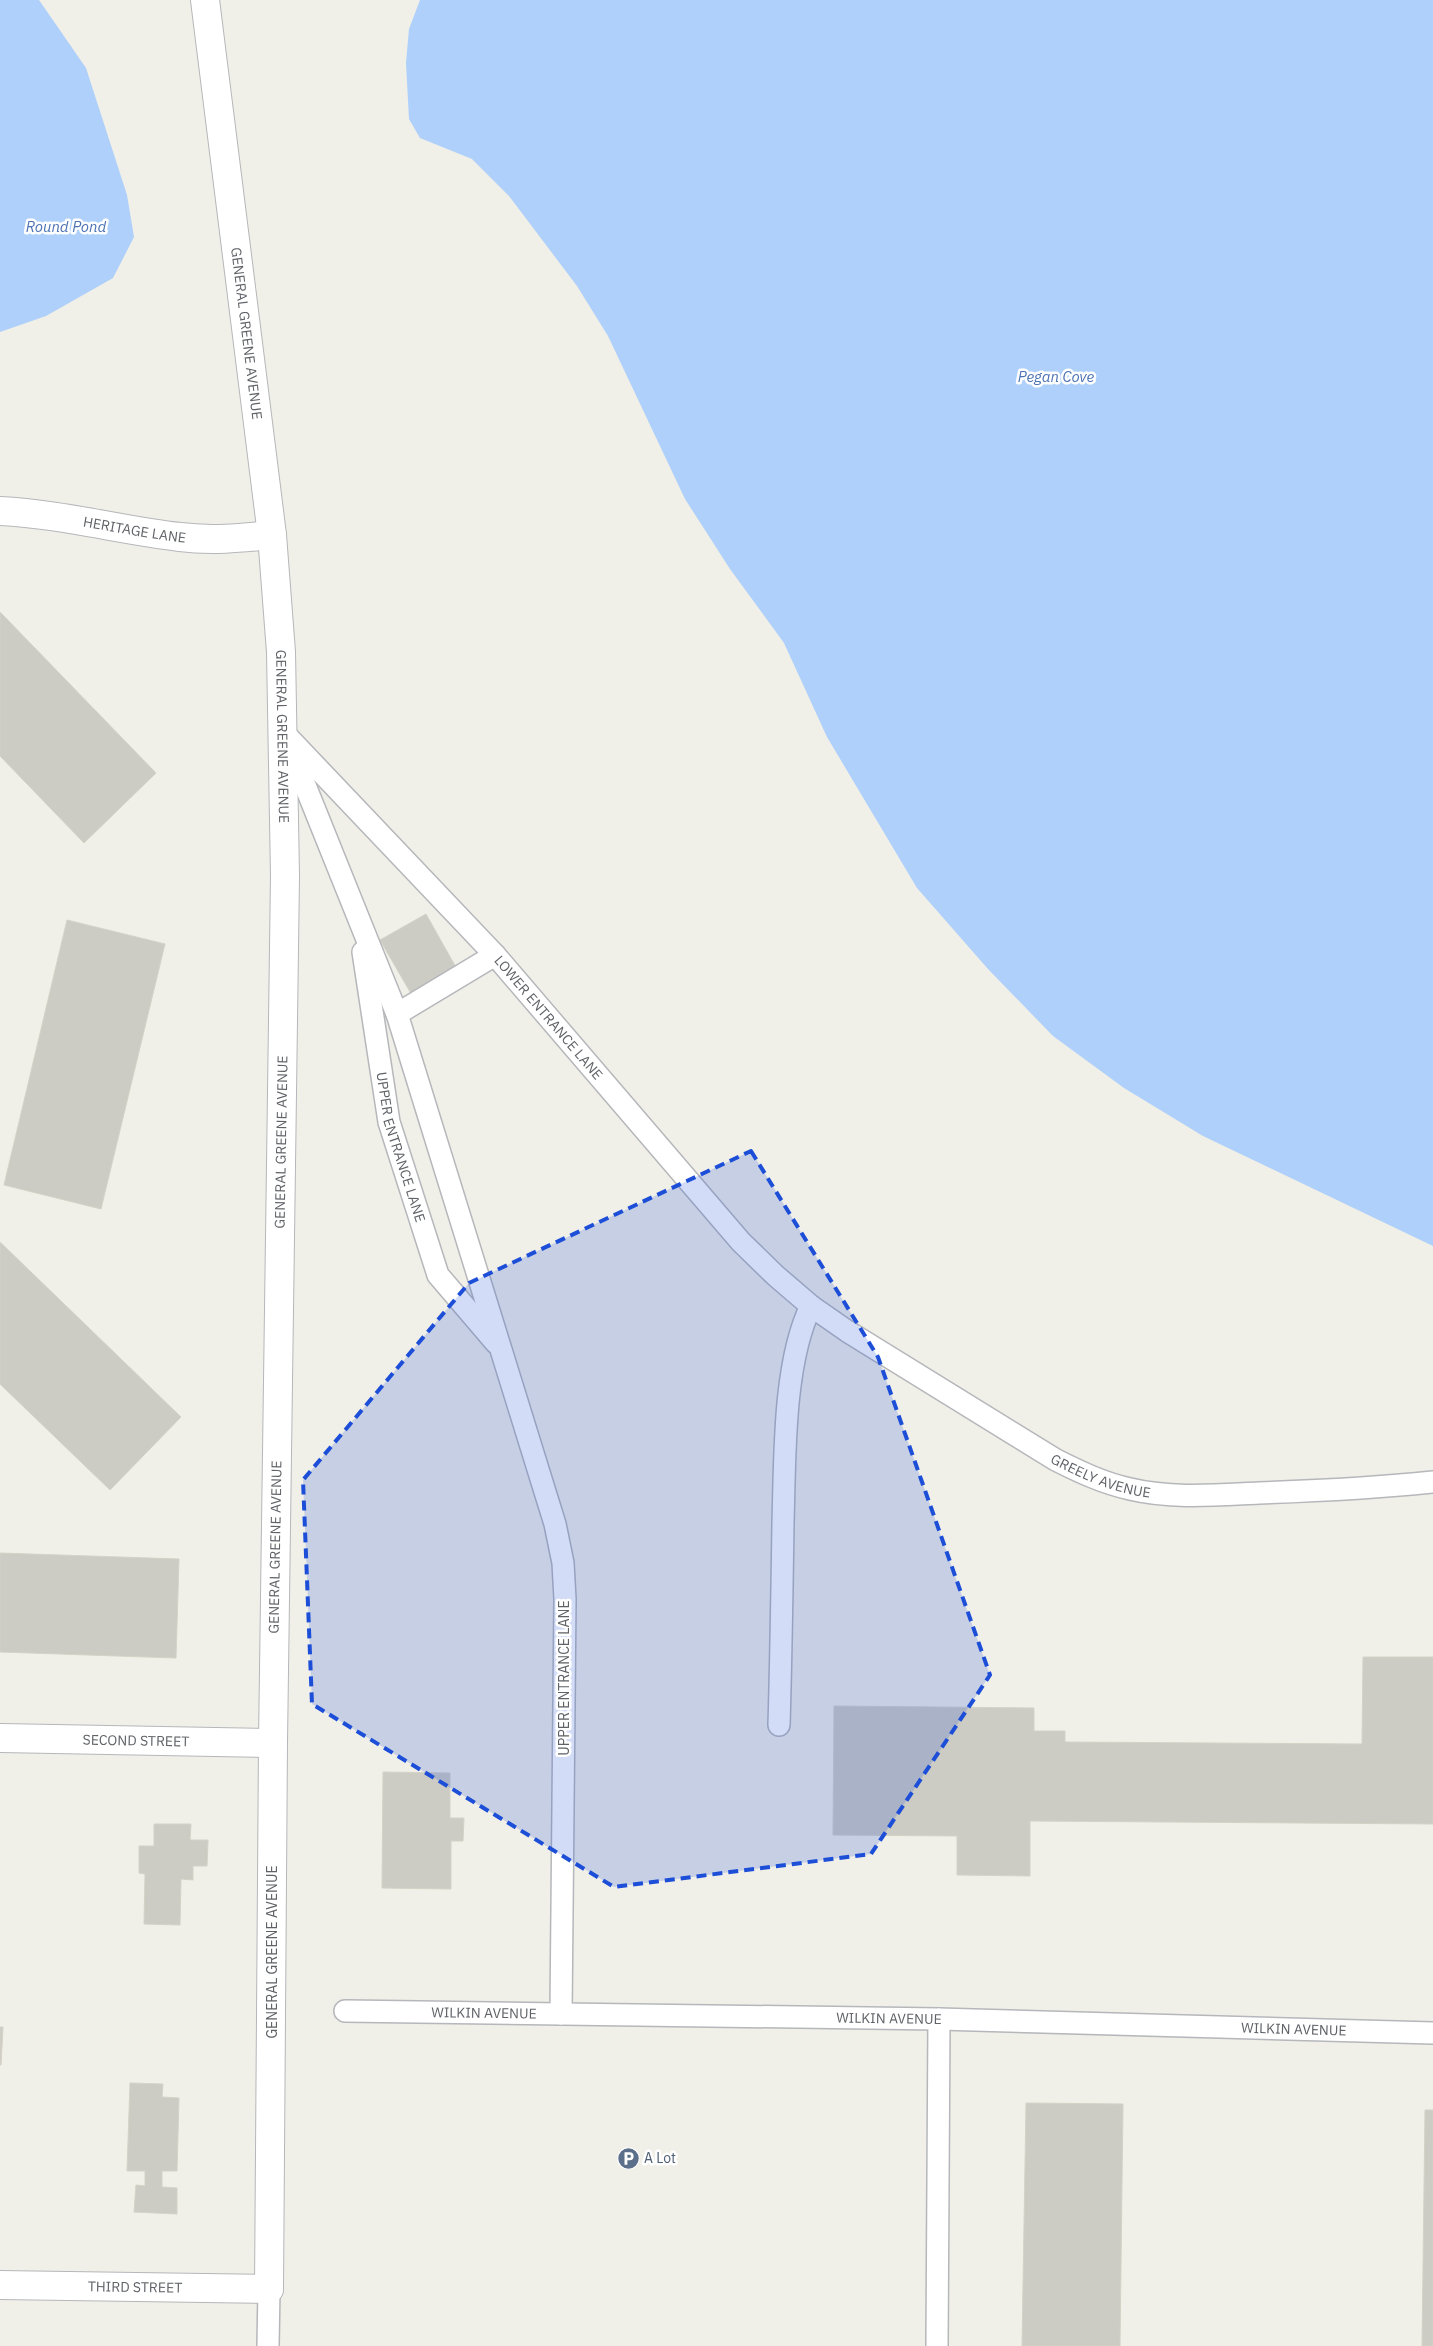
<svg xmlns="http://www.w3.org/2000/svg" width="1433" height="2346" font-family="'IBM Plex Sans',sans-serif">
<rect width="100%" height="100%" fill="#f0efe8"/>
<!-- water -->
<g fill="#aed0fa">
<path d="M0 0H39L86 68 127 195 134 237 113 278 46 316 0 332Z"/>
<path d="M420 0H1433V1246L1203 1136 1124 1088 1053 1036 988 969 917 888 827 737 784 643 730 569 685 499 608 336 577 286 509 196 472 159 420 138 409 119 406 63 409 29Z"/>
</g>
<!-- building -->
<g fill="#cccbc4" stroke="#d5d2c6">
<path d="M0 612 156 773 84 843 0 756Z"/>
<path d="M426 914 458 971 413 997 380 940Z"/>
<path d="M67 920 165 944 101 1209 4 1185Z"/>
<path d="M0 1242 181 1417 110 1490 0 1384Z"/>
<path d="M0 1553 179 1559 176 1658 0 1652Z"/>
<path d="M1363 1657H1433V1824L1030 1821V1876L957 1875V1836L833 1835 834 1706 1034 1708V1731H1065V1742L1362 1744Z"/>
<path d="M383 1772 450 1773V1818H464L463 1841H451V1889L382 1888Z"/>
<path d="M154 1824H191L190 1840H208L207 1866H193V1880L181 1879 180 1925 144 1924 145 1874 139 1873V1846H154Z"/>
<path d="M0 2027H3L1 2065H0Z"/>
<path d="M130 2083 163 2084 162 2097 179 2098 177 2171H162V2187L177 2188V2214L134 2212 136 2185 145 2186V2171H127Z"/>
<path d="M1026 2103 1123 2104 1120 2346H1022Z"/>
<path d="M1425 2110H1433V2346H1422Z"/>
</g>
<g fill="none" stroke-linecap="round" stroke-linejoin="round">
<defs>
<g id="service">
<path id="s1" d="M283 732 495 955 741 1242 776 1276 811 1306 847 1331 1056 1460C1080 1472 1103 1483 1130 1489 1172 1499 1216 1495 1259 1493 1317 1491 1375 1488 1433 1482"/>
<path d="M288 743 397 1014 555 1524 563 1563 565 1599 561 2014"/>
<path id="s2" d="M363 952 389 1122 438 1275 496 1343"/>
<path d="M397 1014 495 955"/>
<path d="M779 1725C781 1658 782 1591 783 1523 785 1458 783 1363 811 1306"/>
<path id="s3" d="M345 2011 939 2019 1433 2033"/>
<path d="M268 2346 269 2289"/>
<path d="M937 2346 939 2019"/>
</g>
<g id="minor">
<path id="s4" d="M0 511C61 514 120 530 180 537 211 541 241 538 272 535"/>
<path id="s5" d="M0 1738 273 1743"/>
<path id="s6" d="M0 2285 269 2289"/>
</g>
<g id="tertiary">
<path id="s7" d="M205 0 272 535 281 652 285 876 273 1743 269 2289"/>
</g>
</defs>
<!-- service casing -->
<use href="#service" stroke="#b5b7bb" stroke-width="24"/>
<!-- minor casing -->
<use href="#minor" stroke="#b5b7bb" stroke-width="30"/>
<!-- tertiary casing -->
<use href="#tertiary" stroke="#b5b7bb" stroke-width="30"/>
<!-- service -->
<use href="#service" stroke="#fff" stroke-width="21"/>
<!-- minor -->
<use href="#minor" stroke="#fff" stroke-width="28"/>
<!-- tertiary -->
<use href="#tertiary" stroke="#fff" stroke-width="28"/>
</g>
<!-- marked area -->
<path fill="#1d4ed8" fill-opacity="0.2" stroke="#1d4ed8" stroke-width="4" stroke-dasharray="10 6" stroke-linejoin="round" d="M751 1151 878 1357 990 1675 871 1854 614 1887 312 1704 303 1480 469 1283Z"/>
<!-- icons -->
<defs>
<symbol id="parking-disc" viewBox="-11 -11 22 22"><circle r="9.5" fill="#5c6f8a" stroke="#fff"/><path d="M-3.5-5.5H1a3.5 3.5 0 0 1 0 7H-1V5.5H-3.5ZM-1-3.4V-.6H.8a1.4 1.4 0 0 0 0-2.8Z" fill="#fff"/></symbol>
</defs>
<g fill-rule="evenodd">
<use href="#parking-disc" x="616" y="2146" width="25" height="25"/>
</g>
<g text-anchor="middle" stroke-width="5" stroke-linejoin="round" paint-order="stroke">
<!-- street labels -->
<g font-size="14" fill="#5f6267" stroke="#fff">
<text dy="5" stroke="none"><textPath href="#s7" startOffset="336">GENERAL GREENE AVENUE</textPath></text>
<text dy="5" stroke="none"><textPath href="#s4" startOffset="136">HERITAGE LANE</textPath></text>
<text dy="5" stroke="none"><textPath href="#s7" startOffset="741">GENERAL GREENE AVENUE</textPath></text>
<text dy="5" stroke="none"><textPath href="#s1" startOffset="390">LOWER ENTRANCE LANE</textPath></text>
<text transform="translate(281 1142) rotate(-89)" y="5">GENERAL GREENE AVENUE</text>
<text dy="5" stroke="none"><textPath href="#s2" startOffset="199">UPPER ENTRANCE LANE</textPath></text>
<text dy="5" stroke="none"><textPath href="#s1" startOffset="1118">GREELY AVENUE</textPath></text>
<text transform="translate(275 1547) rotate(-89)" y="5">GENERAL GREENE AVENUE</text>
<text transform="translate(564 1678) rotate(-90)" y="5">UPPER ENTRANCE LANE</text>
<text dy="5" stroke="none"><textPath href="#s5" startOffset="136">SECOND STREET</textPath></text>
<text transform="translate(272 1952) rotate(-90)" y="5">GENERAL GREENE AVENUE</text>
<text dy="5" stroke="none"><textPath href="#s3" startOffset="139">WILKIN AVENUE</textPath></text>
<text dy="5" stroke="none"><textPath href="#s3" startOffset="544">WILKIN AVENUE</textPath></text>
<text dy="5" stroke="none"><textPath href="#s3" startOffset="949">WILKIN AVENUE</textPath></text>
<text dy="5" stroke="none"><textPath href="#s6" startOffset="135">THIRD STREET</textPath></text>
</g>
<!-- service labels -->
<g font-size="14" fill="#4e5e75" stroke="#fff" text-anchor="start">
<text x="644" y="2163">A Lot</text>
</g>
<!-- water labels -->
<g font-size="15" font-style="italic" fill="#4d73b5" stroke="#fff">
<text x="66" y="232">Round Pond</text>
<text x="1056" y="382">Pegan Cove</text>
</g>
</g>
</svg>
